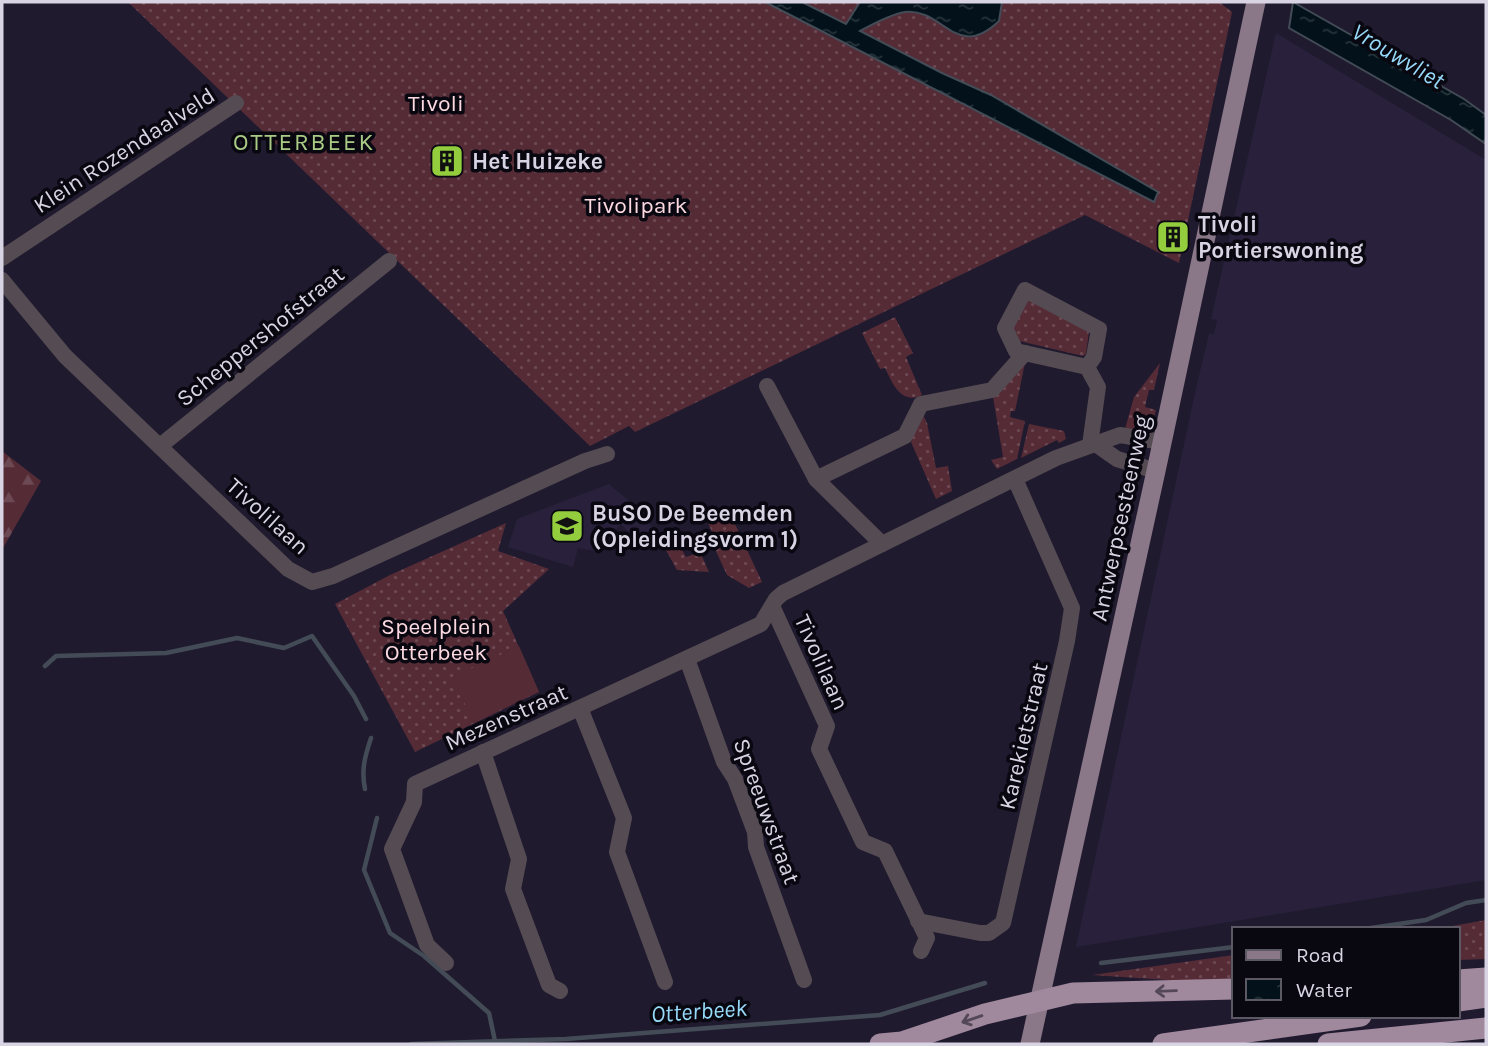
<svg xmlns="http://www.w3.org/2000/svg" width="1488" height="1046" font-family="Karla,sans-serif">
<defs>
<pattern id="grass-dots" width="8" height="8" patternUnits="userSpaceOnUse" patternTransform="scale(1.75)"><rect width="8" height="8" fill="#552b36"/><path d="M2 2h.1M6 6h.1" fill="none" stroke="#6d4953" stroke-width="1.8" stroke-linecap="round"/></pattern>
<pattern id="forest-firs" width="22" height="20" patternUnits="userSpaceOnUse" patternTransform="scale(1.75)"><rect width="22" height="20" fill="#552b36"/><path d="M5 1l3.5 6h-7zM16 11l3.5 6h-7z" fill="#6d4953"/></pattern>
<pattern id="water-ripples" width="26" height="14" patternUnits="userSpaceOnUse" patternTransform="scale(1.75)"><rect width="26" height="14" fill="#03121a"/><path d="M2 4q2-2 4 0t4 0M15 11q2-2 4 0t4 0" fill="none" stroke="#27343b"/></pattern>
</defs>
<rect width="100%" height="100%" fill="#201a2f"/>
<!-- built -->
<g fill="#29213c">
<path d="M1276 33 1486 160V880L1076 947 1197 384 1209 334H1214L1217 320 1211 319Z"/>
<path d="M609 484 629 501 653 528 638 542 621 524 595 551 578 548 573 567 508 547 517 519Z"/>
</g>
<!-- grass -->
<g fill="url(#grass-dots)">
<path d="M128 2H1219L1232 12 1179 263 1085 215 635 432 629 426 590 446Z"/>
<path d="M1028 300 1089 331 1086 354 1083 356 1019 341 1013 329Z"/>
<path d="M895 317 913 353 906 357 922 395C901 405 893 384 885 368L880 369 862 333Z"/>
<path d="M1025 363 1015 411H1011L1010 417 1025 421 1017 459 997 469 991 460 1003 457 993 397Z"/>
<path d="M1160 363 1154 390H1149L1145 407 1156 410 1153 421 1137 430 1125 429 1134 397Z"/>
<path d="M922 413 927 423 936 468 948 466 952 491 936 499 911 442Z"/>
<path d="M1029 424 1064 431 1066 439 1059 443 1057 440 1021 458Z"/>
<path d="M729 511 762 582 749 588 727 575 709 536 713 534 708 523Z"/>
<path d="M506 523 498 551 549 569 503 611 539 692 415 752 335 604 390 575Z"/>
<path d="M681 533 687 544 681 548 686 557 700 552 709 572 677 570 661 541 670 534Z"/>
<path d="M1486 920V959L1458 960V929H1435Z"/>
<path d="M1234 955V980L1198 982 1092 975Z"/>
</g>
<!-- forest -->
<path fill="url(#forest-firs)" d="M2 451 41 481 2 550Z"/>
<!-- pitch -->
<path fill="#552b36" d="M519 646 539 692 473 722 453 677Z"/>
<!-- water -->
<g fill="url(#water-ripples)" stroke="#434c56" stroke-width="2">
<path d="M765 2H802L846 24 860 2H1002L999 21C956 62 944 8 905 12 892 14 871 25 860 31L942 73 991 95 1158 192 1154 202Z"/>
<path d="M1293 2 1464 99 1486 115V144L1451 120 1289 28Z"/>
</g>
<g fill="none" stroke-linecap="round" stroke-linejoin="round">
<!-- stream -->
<g stroke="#434c56" stroke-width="4.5">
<path d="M45 666 56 656 166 653 237 638 284 648 312 636 354 696 366 719"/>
<path d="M365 789C361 770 365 756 371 738"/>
<path d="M377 818 364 870 390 933 424 956 489 1013 495 1041"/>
<path d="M1364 929 1426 920 1466 903 1486 900"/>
<path d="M1101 963 1234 947"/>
<path d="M411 1044 566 1039 880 1015 985 983"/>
</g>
<!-- minor -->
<g stroke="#544b53" stroke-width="16">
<path d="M2 258 236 103"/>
<path d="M2 280 65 356 288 569 312 582 333 576 585 461 607 454"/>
<path d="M1087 367 1094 357 1099 329 1025 290 1005 328 1016 351 1087 367 1098 387 1090 445"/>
<path d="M767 386 816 479 905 436 921 404 992 390 1025 353"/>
<path d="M1097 445 1117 459 1156 471"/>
<path d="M160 446 389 261"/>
<path d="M816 479 882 544"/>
<path d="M773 608 827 726 819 749 863 842 885 851 927 938 921 951"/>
<path d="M687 659 724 762 735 779 755 832 756 847 804 980"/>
<path d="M580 708 624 818 617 852 665 982"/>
<path d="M483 752 519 859 513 889 549 985 560 991"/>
<path d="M918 921 980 933H989L1003 923 1067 641 1072 608 1015 479"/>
<path d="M446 963 427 945 392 849 414 802 415 784 761 624 776 599 783 593 1056 458 1120 435 1162 442"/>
</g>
<!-- major -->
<path stroke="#8a7788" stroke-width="19" d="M1030 1044 1156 471 1256 2"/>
<!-- highway -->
<g stroke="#a0889d" stroke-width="21">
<path d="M1458 980 1486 978"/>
<path d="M1458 1001 1486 997"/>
<path d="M880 1044 902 1042 985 1014 1073 993 1234 989"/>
<path d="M1163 1044 1361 1016"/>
<path d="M1328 1044 1486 1028"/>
</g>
</g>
<!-- one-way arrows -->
<defs><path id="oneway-shaft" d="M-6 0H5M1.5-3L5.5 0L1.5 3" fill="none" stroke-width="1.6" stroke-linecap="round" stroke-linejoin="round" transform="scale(1.75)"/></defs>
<g stroke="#544856">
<use href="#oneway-shaft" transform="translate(1166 991) rotate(178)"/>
<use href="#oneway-shaft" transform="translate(972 1019) rotate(161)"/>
</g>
<!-- icons -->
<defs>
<symbol id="building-square" viewBox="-11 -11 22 22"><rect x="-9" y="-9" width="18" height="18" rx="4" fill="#93cd3e" stroke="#090710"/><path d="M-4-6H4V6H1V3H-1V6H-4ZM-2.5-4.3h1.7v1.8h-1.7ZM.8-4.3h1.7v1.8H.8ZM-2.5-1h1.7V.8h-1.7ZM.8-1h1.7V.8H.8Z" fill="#111"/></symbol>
<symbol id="school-square" viewBox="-11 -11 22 22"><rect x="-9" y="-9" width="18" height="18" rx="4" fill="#93cd3e" stroke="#090710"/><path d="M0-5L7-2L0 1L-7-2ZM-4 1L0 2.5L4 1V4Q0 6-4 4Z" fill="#111"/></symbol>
</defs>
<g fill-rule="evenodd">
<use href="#building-square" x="428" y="142" width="38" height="38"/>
<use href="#building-square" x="1154" y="218" width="38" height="38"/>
<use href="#school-square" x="548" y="507" width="38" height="38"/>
</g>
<g text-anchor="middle" stroke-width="7" stroke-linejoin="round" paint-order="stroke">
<!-- park labels -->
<g font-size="23" fill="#fcd9e0" stroke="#090710">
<text x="436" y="111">Tivoli</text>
<text x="636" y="213">Tivolipark</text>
<text x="436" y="634">Speelplein<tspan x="436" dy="26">Otterbeek</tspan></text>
</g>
<!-- street labels -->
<g font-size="23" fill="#d8d4e3" stroke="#090710">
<text transform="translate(124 150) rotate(-33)" y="8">Klein Rozendaalveld</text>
<text transform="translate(260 336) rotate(-39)" y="8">Scheppershofstraat</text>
<text transform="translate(268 516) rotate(42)" y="8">Tivolilaan</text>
<text transform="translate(1120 518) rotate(-78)" y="8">Antwerpsesteenweg</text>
<text transform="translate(822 662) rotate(66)" y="8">Tivolilaan</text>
<text transform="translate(506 717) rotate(-24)" y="8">Mezenstraat</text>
<text transform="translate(1023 736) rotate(-77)" y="8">Karekietstraat</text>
<text transform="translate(767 811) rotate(70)" y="8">Spreeuwstraat</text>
</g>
<!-- poi labels -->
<g font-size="23" font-weight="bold" fill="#d8d4e3" stroke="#090710" text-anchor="start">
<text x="472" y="169">Het Huizeke</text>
<text x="1198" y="232">Tivoli<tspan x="1198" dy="26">Portierswoning</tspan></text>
<text x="592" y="521">BuSO De Beemden<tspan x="592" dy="26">(Opleidingsvorm 1)</tspan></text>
</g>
<!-- water labels -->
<g font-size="24" font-style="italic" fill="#96d9f9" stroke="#090710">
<text transform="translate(1398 56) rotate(31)" y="8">Vrouwvliet</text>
<text transform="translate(699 1011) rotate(-4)" y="8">Otterbeek</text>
</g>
<!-- neighbourhood labels -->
<g font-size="24" letter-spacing="2" fill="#aacb86" stroke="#090710">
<text x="304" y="150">OTTERBEEK</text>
</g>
</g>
<!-- border -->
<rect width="1488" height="1046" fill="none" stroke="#d8d4e3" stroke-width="7"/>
<!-- legend -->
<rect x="1232" y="927" width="228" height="91" fill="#090710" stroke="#5c5964" stroke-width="2"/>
<rect x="1246" y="950" width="35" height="10" fill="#8a7788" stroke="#5c5964" stroke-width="2"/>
<text x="1296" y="962" font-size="21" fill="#d8d4e3">Road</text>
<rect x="1246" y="979" width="35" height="21" fill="url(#water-ripples)" stroke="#5c5964" stroke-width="2"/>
<text x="1296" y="997" font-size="21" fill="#d8d4e3">Water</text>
</svg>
